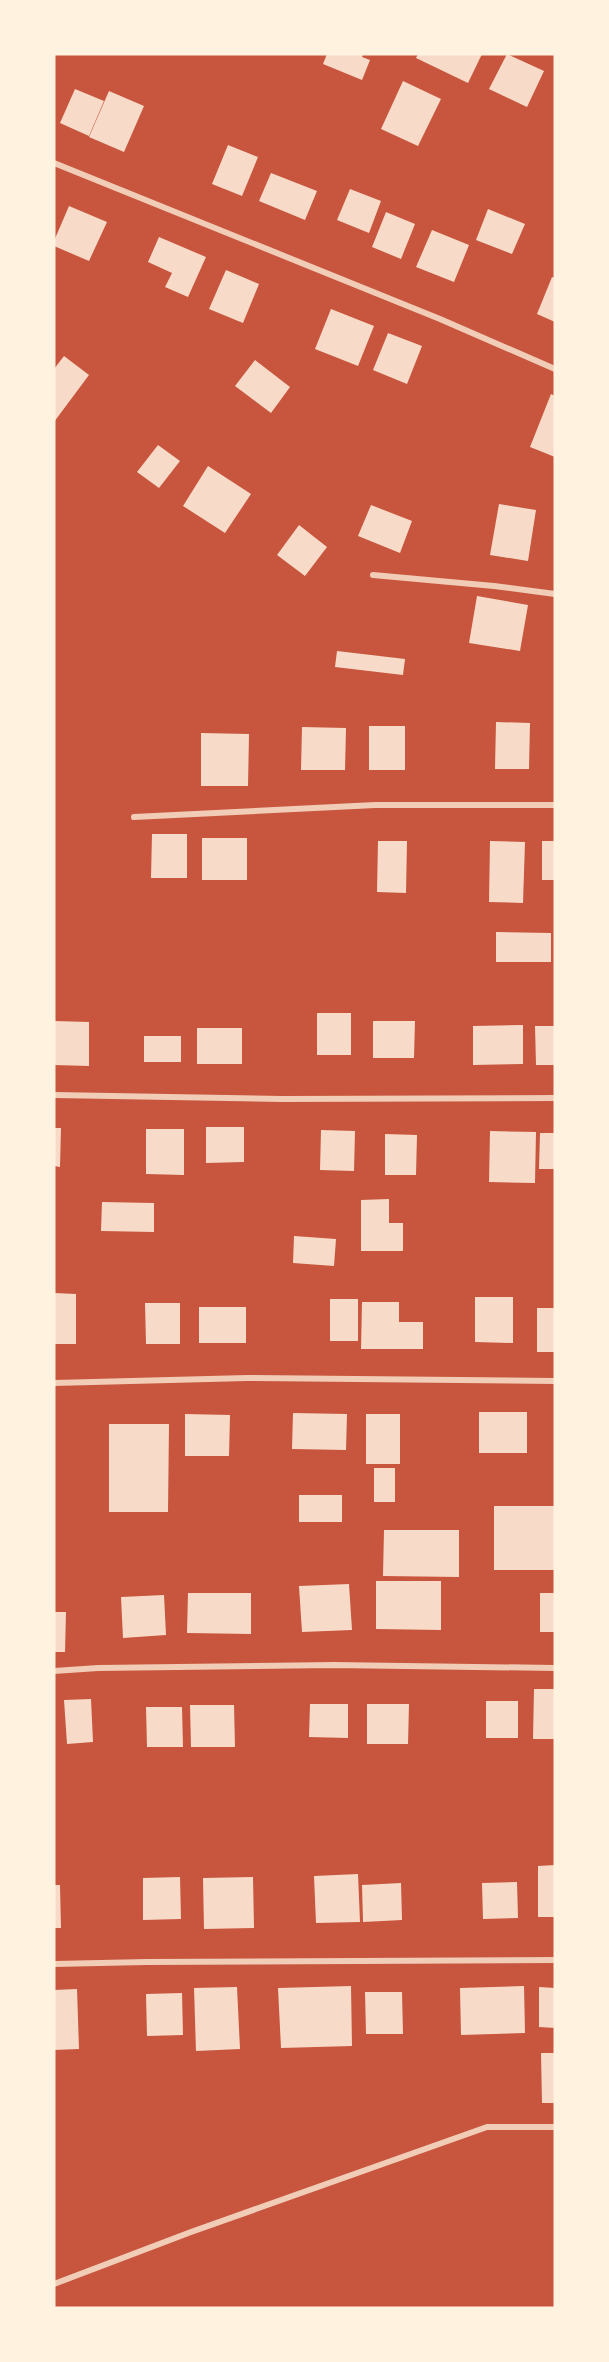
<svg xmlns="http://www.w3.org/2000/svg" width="609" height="2362" font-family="'Exo 2',sans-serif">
<rect width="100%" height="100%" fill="#c8553d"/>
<!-- building -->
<g fill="#f7dbc8">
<path d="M327 54H363L362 57 370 60 362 80 323 64Z"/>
<path d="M418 54H482L468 83 416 58Z"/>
<path d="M507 54 544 71 527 107 489 89Z"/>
<path d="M403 81 441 99 418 146 381 129Z"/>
<path d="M75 89 104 101 89 136 60 123Z"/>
<path d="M109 91 144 106 124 152 89 137Z"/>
<path d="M228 145 258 157 242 196 212 184Z"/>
<path d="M271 173 317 191 305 220 259 201Z"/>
<path d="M350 189 381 201 369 233 337 220Z"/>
<path d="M69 206 107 222 89 261 54 246V241Z"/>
<path d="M488 209 525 224 512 254 476 240Z"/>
<path d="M386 212 415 224 401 259 372 247Z"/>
<path d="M432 230 469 245 454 282 416 267Z"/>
<path d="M159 237 206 257 188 297 165 287 172 273 148 262Z"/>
<path d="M226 270 259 284 243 323 209 309Z"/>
<path d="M552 277 555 278V322L537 314Z"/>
<path d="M331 309 374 326 358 366 315 349Z"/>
<path d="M388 333 422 346 407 384 373 370Z"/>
<path d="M64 356 89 375 54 422V369Z"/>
<path d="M255 360 290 387 271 413 235 386Z"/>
<path d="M551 394 555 396V457L530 447Z"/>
<path d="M158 445 180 461 159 488 137 472Z"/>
<path d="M208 466 251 494 225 533 183 506Z"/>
<path d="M499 504 536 510 528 561 490 555Z"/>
<path d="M371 505 412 521 400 553 358 536Z"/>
<path d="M299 525 327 547 305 576 277 555Z"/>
<path d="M477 596 528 605 520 651 469 643Z"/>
<path d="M337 651 405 659 403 675 335 667Z"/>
<path d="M496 722 530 723 529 769H495Z"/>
<rect x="369" y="726" width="36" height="44"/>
<path d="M302 727 346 728 345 770H301Z"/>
<path d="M201 733 249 734 248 786H201Z"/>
<path d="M152 834H187V878H151Z"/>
<rect x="202" y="838" width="45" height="42"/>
<path d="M378 841H407L406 893 377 892Z"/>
<path d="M490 841 525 842 523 903 489 902Z"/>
<rect x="542" y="841" width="13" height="39"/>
<path d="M496 932 551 933V962H496Z"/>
<rect x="317" y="1013" width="34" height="42"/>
<path d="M54 1021 89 1022V1066L54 1065Z"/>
<path d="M373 1021H415L414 1058H373Z"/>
<path d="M523 1025V1064L473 1065V1026Z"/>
<path d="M535 1026H555V1065H536Z"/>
<rect x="197" y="1028" width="45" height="36"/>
<rect x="144" y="1036" width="37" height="26"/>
<path d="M206 1127H244V1162L206 1163Z"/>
<path d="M54 1128H61L60 1167 54 1166Z"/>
<path d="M146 1129H184V1175L146 1174Z"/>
<path d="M321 1130 355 1131 354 1171 320 1170Z"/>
<path d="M490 1131 536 1132 535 1183 489 1182Z"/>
<path d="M540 1133H555V1169H539Z"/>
<path d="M385 1134 417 1135 416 1175H385Z"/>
<path d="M389 1199V1223H403V1251H361V1200Z"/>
<path d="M102 1202 154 1203V1232L101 1231Z"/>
<path d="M294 1236 336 1239 334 1266 293 1263Z"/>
<path d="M54 1293 76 1294V1344H54Z"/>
<path d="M475 1297H513V1343L475 1342Z"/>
<rect x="330" y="1299" width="28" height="42"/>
<path d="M362 1302H399V1322H423V1349H361Z"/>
<path d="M145 1303H180V1344H146Z"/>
<rect x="199" y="1307" width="47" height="36"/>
<rect x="537" y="1308" width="18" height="44"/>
<rect x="479" y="1412" width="48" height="41"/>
<path d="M293 1413 347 1414 346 1450 292 1449Z"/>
<path d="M185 1414 230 1415 229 1456H185Z"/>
<rect x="366" y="1414" width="34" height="50"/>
<path d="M109 1424H169L168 1512H109Z"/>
<rect x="374" y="1468" width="21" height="34"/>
<rect x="299" y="1495" width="43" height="27"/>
<rect x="494" y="1506" width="61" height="64"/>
<path d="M384 1530H459V1577L383 1576Z"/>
<path d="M376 1581H441V1630L376 1629Z"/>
<path d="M349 1584 352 1630 302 1632 299 1586Z"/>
<path d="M188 1593H251V1634L187 1633Z"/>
<rect x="540" y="1593" width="15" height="39"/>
<path d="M164 1595 166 1635 123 1638 121 1597Z"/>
<path d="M54 1612H66L65 1652H54Z"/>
<path d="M534 1689H555V1739H533Z"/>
<path d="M91 1699 93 1742 67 1744 64 1700Z"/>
<rect x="486" y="1701" width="32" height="37"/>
<path d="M310 1704H348V1738L309 1737Z"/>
<path d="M367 1704H409L408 1744H367Z"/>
<path d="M190 1705H234L235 1747H191Z"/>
<path d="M146 1707H182L183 1747H147Z"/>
<path d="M555 1865V1917H538V1866Z"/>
<path d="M358 1874 360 1922 316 1923 314 1876Z"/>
<path d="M180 1877 181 1919 143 1920V1878Z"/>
<path d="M253 1877 254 1928 204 1929 203 1878Z"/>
<path d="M517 1882 518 1918 483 1919 482 1883Z"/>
<path d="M401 1883 402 1920 363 1922 362 1885Z"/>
<path d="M54 1885H60L61 1928H54Z"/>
<path d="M351 1986 352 2046 281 2048 278 1988Z"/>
<path d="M524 1986 525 2033 461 2035 460 1988Z"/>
<path d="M237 1987 240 2049 196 2051 194 1988Z"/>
<path d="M539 1987 555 1988V2028L539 2027Z"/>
<path d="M77 1989 79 2049 54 2050V1990Z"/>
<path d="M365 1992H402L403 2034H366Z"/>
<path d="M182 1993 183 2035 147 2036 146 1994Z"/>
<path d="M541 2053H555V2103H542Z"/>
</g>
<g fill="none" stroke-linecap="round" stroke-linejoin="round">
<!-- minor -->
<g stroke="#f1ccb7" stroke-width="6">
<path d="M54 163 440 319 555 369"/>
<path d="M373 575 494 586 555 594"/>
<path d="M134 817 375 805H555"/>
<path d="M54 1095 282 1099 555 1098"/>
<path d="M54 1383 247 1378 555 1381"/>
<path d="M54 1671 98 1668 334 1665 555 1668"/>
<path d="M54 1964 146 1962 555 1960"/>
<path d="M54 2284 191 2232 487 2127H555"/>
</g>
</g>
<!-- border -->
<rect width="609" height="2362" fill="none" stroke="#fff3e0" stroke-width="111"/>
</svg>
